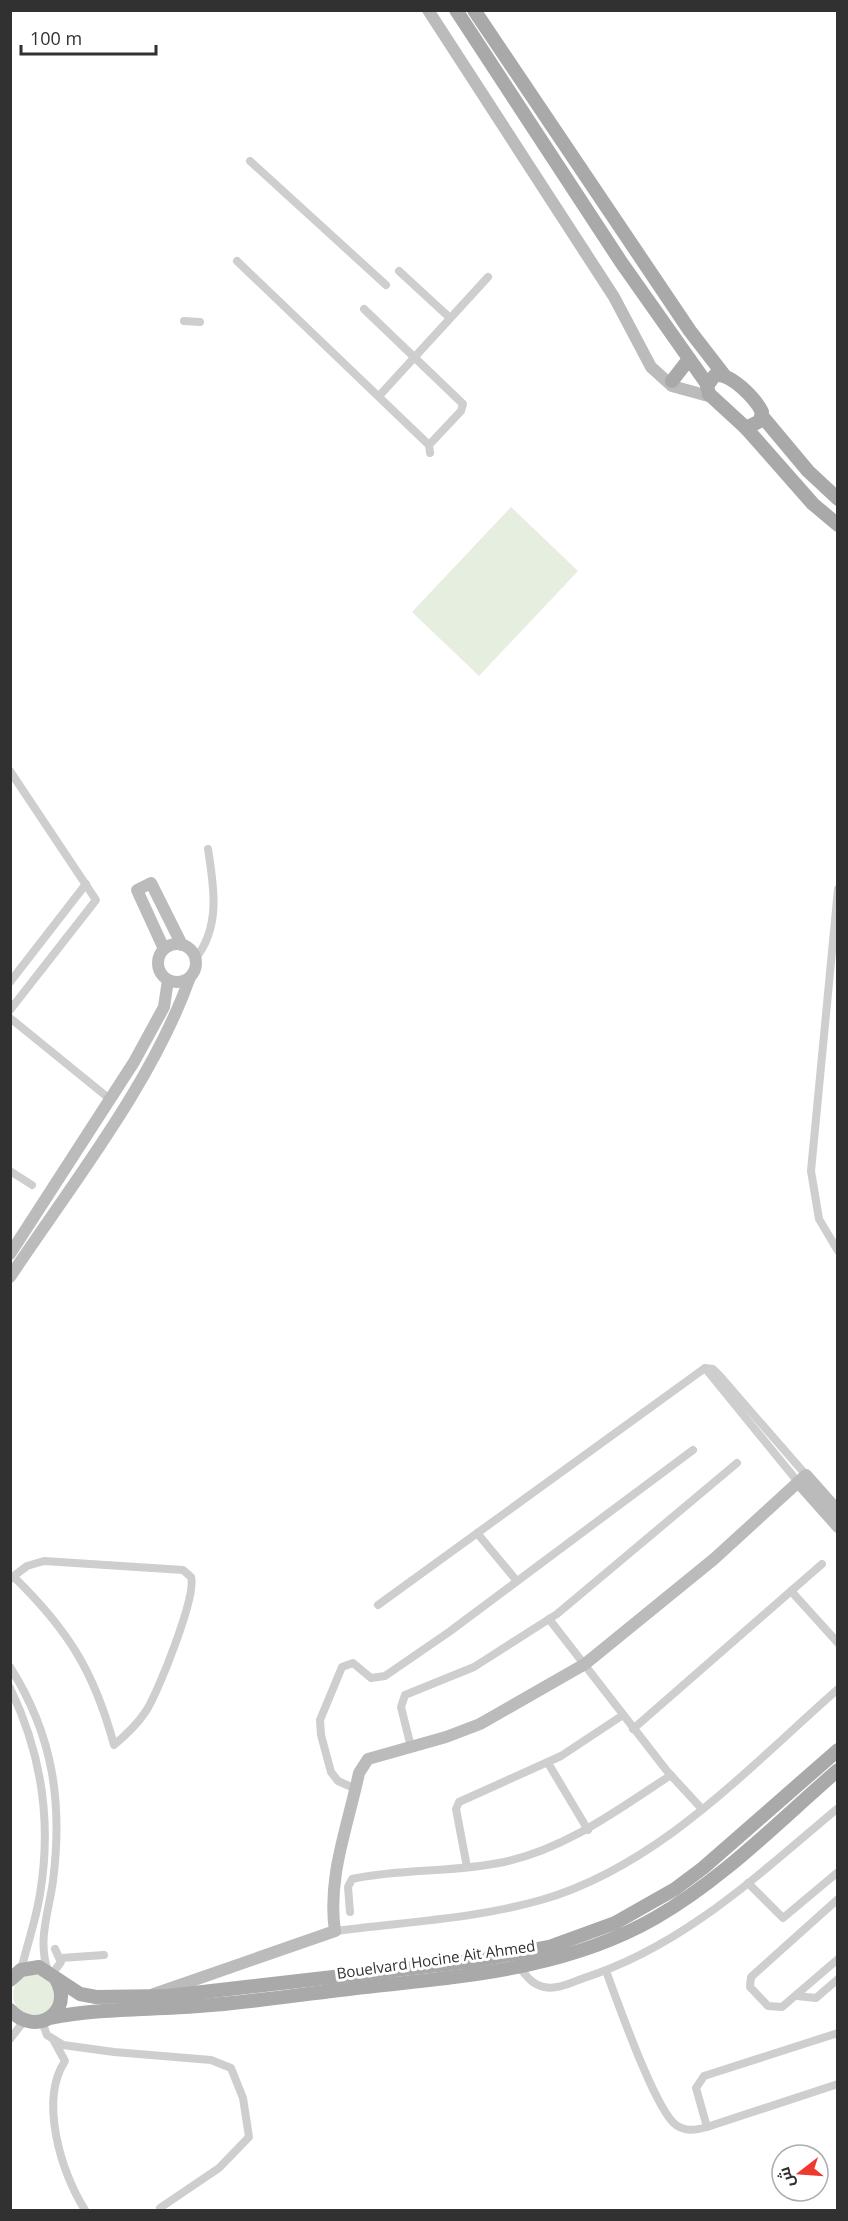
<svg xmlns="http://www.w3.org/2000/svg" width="848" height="2221" font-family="'Open Sans',Cairo,sans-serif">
<rect width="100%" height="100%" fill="#fff"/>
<!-- green -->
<g fill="#e5eedf">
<path d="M511 507 578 571 479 676 412 612Z"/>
<circle cx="34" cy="1995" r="21"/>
</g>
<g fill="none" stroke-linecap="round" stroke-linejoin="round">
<!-- street -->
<g stroke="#cecece" stroke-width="8">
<path d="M250 161 386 285"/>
<path d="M237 261 429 445 430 453"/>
<path d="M399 271 450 318"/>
<path d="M364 309 463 404 461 411 429 445"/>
<path d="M184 321 200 322"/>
<path d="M379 396 488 277"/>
<path d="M10 771 96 900 10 1010"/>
<path d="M838 889 811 1171 819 1219 838 1251"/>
<path d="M195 959C221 927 214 887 208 849"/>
<path d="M10 982 86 884"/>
<path d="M10 1018 111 1100"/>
<path d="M10 1171 32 1185"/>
<path d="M705 1368 798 1482"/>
<path d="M477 1533 516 1580"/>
<path d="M10 1579 27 1566 44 1561 183 1570 191 1577C197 1595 158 1693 146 1711 137 1725 126 1735 114 1745 94 1671 68 1630 14 1577"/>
<path d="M791 1591 838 1643"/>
<path d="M378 1605 705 1368 713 1369 719 1375 806 1475"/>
<path d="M549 1619 667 1771 702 1809"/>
<path d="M10 1667C53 1735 63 1802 53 1881 49 1911 37 1941 48 1971"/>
<path d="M10 1688C42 1754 52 1822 40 1894 36 1920 27 1945 21 1970"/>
<path d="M633 1729 822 1564"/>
<path d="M411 1747 401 1707 405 1695 474 1667 557 1614 737 1463"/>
<path d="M548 1763 588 1830"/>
<path d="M356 1789 338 1781 331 1772 321 1735 320 1720 342 1667 353 1663 371 1678 385 1676 449 1632 693 1450"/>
<path d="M467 1867 456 1809 459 1802 561 1756 623 1715"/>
<path d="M748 1883 783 1918 838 1872"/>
<path d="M838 1899 751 1977 750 1987 768 2006 782 2007 838 1959"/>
<path d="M350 1912 348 1887 352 1879C402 1868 454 1873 504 1862 566 1849 619 1809 671 1775"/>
<path d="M335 1931C403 1922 475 1919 541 1900 659 1866 748 1768 838 1689"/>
<path d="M61 1958 104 1955"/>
<path d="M520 1968C527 1977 533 1985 544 1987 558 1990 572 1982 584 1978 684 1946 759 1874 838 1808"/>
<path d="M606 1971C617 2000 655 2110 676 2125 686 2132 696 2130 707 2127L838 2084"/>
<path d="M52 1974 61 1962 55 1949"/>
<path d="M797 1996 816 1998 838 1979"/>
<path d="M42 2022 47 2035 63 2045 114 2052 211 2060 231 2068 243 2098 249 2137 219 2168 160 2208 161 2210"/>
<path d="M10 2039 24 2021"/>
<path d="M54 2041 65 2061C39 2100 61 2173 85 2210"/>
<path d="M707 2127 696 2088 704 2076 838 2033"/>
</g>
<!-- secondary -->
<g stroke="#bbb" stroke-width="12">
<path d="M428 10 614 297 651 367 672 386 712 397"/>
<circle cx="177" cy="963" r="19"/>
<path d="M164 949 137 890 151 883 182 945"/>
<path d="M10 1254 134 1062 164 1007 168 980"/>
<path d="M10 1277C72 1184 153 1082 190 977"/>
<path d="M798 1482 838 1527"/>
<path d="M154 1994 335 1931C327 1877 348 1826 359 1773L368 1759 446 1737 480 1724 585 1664 714 1559 806 1475 838 1511"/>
</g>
<!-- primary -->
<g stroke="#a9a9a9" stroke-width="14">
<path d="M456 10 621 262 707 384"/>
<path d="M474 10 690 331 724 375"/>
<path d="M715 375C731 373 755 398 762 412L760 421 746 428 709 394 707 386Z"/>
<path d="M672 381 689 359"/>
<path d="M762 416 808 471 838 499"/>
<path d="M746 428 813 504 838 525"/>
<path d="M10 1980 21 1970 39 1967 80 1994 96 1997 168 1996 473 1961 549 1947 615 1923 675 1889 703 1868 838 1750"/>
<path d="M10 2010C36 2038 75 2012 56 1979"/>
<path d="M50 2018C99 2008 149 2010 199 2006 255 2002 310 1993 366 1987 465 1976 566 1969 655 1918 723 1879 779 1821 838 1770"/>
</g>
</g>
<g text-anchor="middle" stroke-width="6" stroke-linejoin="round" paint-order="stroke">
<!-- street labels -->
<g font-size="15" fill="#313131" stroke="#fff">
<text transform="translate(436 1960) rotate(-8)" y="5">Bouelvard Hocine Ait Ahmed</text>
</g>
</g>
<!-- border -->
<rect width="848" height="2221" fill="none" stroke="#313131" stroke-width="24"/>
<!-- north arrow -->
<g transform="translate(800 2173) rotate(253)"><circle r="28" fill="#ffffff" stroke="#adadad" stroke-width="1.5"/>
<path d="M0-4.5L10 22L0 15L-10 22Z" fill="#ed392e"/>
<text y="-9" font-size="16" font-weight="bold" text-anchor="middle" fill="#313131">ش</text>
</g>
<!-- scale -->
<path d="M21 45v9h135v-9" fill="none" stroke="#313131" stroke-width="3"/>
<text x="30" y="45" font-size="18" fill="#313131" stroke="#ffffff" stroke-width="4.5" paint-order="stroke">100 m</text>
</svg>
